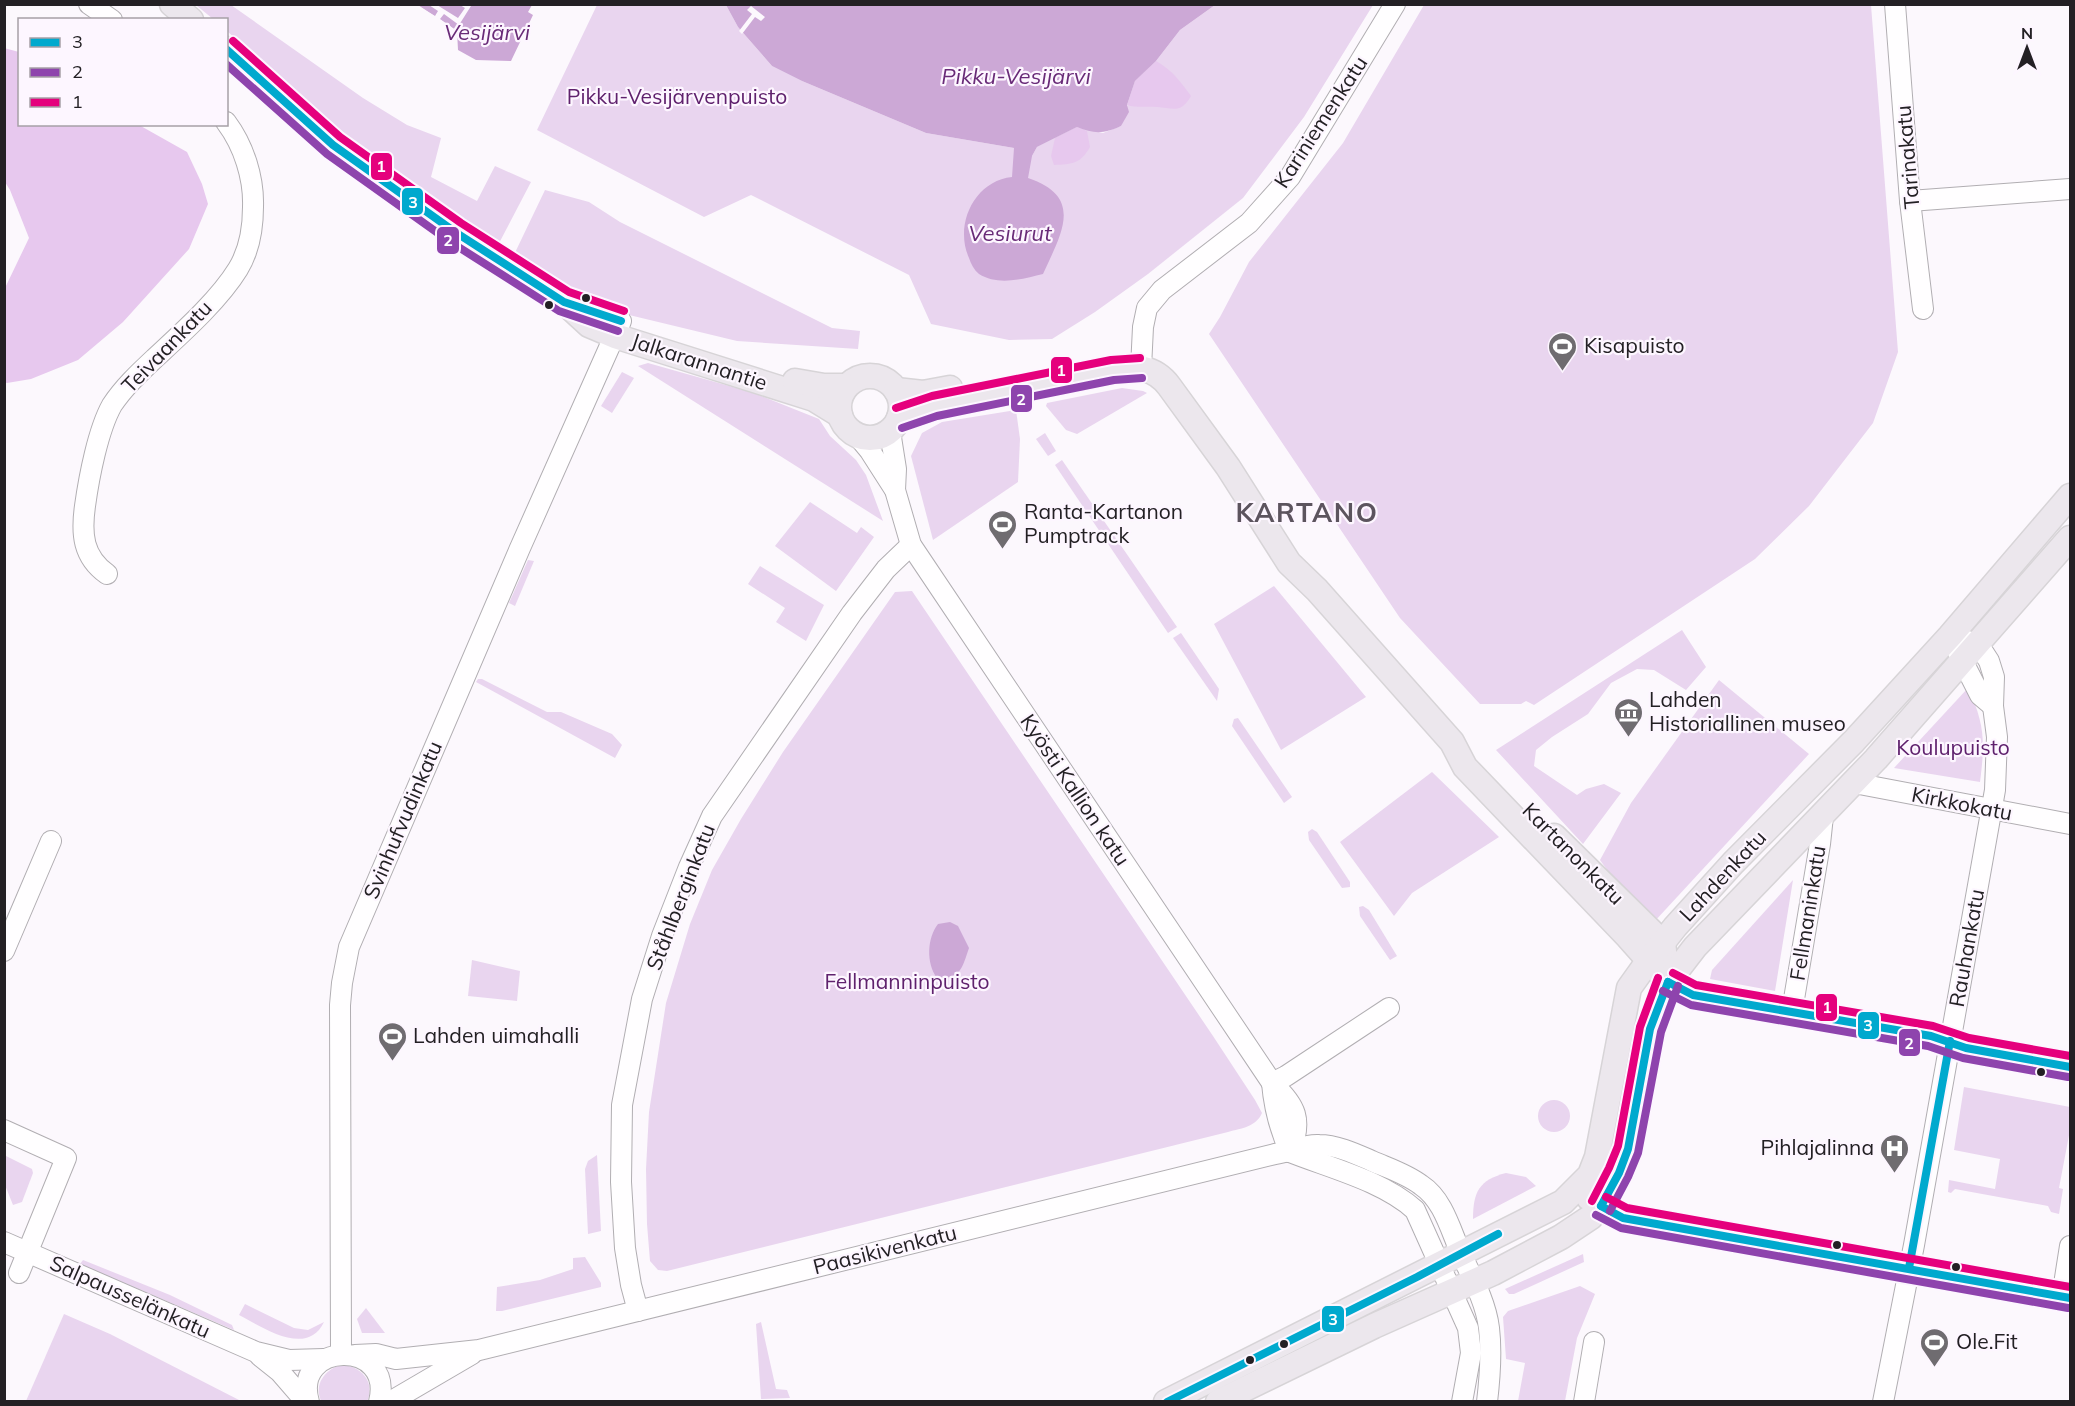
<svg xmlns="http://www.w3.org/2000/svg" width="2075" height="1406" font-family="Mulish,sans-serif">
<rect width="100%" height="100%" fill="#fcf8fd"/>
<!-- green -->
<g fill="#e9d5ef">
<path d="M196 5H231L363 98 407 125 441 138 431 177 477 201 495 166 531 182 497 247 397 173 358 148 316 116 257 58 227 31 226 20 213 19Z"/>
<path d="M597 5H726L738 27 772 66 802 81 926 133 1014 148 1032 156 1037 147 1077 127 1103 133 1121 126 1135 81 1156 61 1180 30 1215 5H1373L1304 117 1243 198 1148 274 1095 312 1052 339 1009 340 931 324 909 275 751 195 704 217 537 130Z"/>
<path d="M1424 5H1871L1898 352 1873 423 1809 506 1755 559 1534 705 1526 701 1521 704H1480L1400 618 1209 334 1220 317 1249 262 1343 143Z"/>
<path d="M545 190 589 202 620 222 832 328 860 331 858 349 737 341 625 314 511 261Z"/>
<path d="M648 363 754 393 819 419 830 436 856 460 866 475 883 521 638 366Z"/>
<path d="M622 372 634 378 612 413 601 406Z"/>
<path d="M1122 388 1143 391 1147 393 1077 434 1066 430 1046 406 1047 403Z"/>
<path d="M1016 410 1020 439 1018 482 933 540 911 456 922 433 942 422Z"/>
<path d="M1045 433 1056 451 1048 456 1036 439Z"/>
<path d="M1062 460 1177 627 1168 633 1055 465Z"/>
<path d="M810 502 857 533 861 527 874 537 836 591 775 546Z"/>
<path d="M528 560 534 561 515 606 509 603Z"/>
<path d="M760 566 824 605 806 641 776 622 785 608 748 584Z"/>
<path d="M1274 586 1366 697 1281 750 1214 624Z"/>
<path d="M912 591 1213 1036 1255 1100 1262 1113C1256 1127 1242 1128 1228 1132L667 1271 658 1270 650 1261 647 1224 646 1169 649 1112 666 1003 690 924 712 870 741 819 783 752 895 592Z"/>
<path d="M1682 630 1706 667 1686 690 1654 670 1637 669 1611 683 1588 714 1552 737 1536 750 1534 766 1577 795 1586 789 1604 784 1621 793 1583 844 1496 750Z"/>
<path d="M1181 633 1219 689 1217 701 1173 638Z"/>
<path d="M478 679H482L547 712H561L612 734 622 745 615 758 476 682Z"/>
<path d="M1719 680 1809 754 1654 922 1635 909 1600 860 1631 803Z"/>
<path d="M1968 688C1985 724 1985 743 1980 782L1894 768Z"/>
<path d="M1238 718 1292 797 1284 803 1232 726 1234 719Z"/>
<path d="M1432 772 1499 837 1412 893 1394 916 1340 842Z"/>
<path d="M1312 829 1317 832 1350 882V887L1342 888 1309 840 1308 832Z"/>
<path d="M1793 880 1775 991 1710 979 1712 970Z"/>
<path d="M1363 906 1369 910 1397 956 1390 960 1360 916 1359 907Z"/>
<path d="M472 960 520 971 517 1001 468 996Z"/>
<path d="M1964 1087 2070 1107V1130L2059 1188 2063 1189 2059 1214 2051 1212 2048 1206 1955 1189 1951 1193 1948 1192 1949 1180 1995 1189 2000 1159 1954 1150Z"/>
<circle cx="1554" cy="1116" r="16"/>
<path d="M4 1155 32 1169 33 1173 22 1202 13 1205 5 1185Z"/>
<path d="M597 1155 601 1231 588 1234 585 1169 588 1161Z"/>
<path d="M1506 1173 1526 1177 1536 1186 1473 1219C1473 1192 1479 1180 1506 1173Z"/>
<path d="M1583 1254 1584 1262 1514 1294H1509L1505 1289Z"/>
<path d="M585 1257 601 1283V1287L502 1311H496L497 1287 540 1280 573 1269V1258Z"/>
<path d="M83 1260 170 1295 232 1325 234 1330 80 1264Z"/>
<path d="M1580 1286 1595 1294 1577 1338 1565 1401H1518L1525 1363 1506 1359 1503 1317 1508 1311Z"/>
<path d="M245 1304 294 1328 308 1330 324 1322C307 1358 262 1327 239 1315Z"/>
<path d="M366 1308 385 1333H362L357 1319Z"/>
<path d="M64 1314 110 1334 241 1401H26Z"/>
<path d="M761 1322 776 1389 787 1390 790 1398 761 1399 756 1324Z"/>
<path d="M340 1365C360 1365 376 1381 367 1402L321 1401C314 1384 324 1371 340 1365Z"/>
</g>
<!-- forest -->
<g fill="#e7c8ee">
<path d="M4 48 19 52 20 124 139 125 187 152 202 184 208 204 189 249 123 322 78 360 31 379 7 383 4 382 5 288 29 238 10 190 5 182Z"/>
<path d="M1156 61C1172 70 1180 81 1191 96 1181 114 1173 108 1157 107 1146 106 1137 108 1127 105L1135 81Z"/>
<path d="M1077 127 1087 131 1090 147C1080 164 1073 164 1054 165L1051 156 1055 138Z"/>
</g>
<!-- water -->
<g fill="#cca8d6">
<path d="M418 5H532L528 12 533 15 511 61 476 60 458 50 457 31Z"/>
<path d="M726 5H1215L1180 30 1156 61 1135 81 1127 105 1129 112 1121 126C1104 134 1094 134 1077 127L1037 147 1032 156 1028 178C1085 197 1061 234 1043 274 1023 279 998 286 979 274 974 270 971 264 969 258 954 225 974 181 1012 177L1014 148 926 133 802 81 772 66 738 27Z"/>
<path d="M950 922 958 926 969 948C962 968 961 979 937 978 926 963 927 938 938 924Z"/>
</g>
<!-- pier -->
<g fill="#fcf8fd">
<path d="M415 4 435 16 438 11 429 5H437L458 18 465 8 460 5 471 6 459 25 444 14 440 19 457 31 455 40 454 32Z"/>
<path d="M751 6 765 17 761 21 755 17 742 34 739 31 752 14 747 10Z"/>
</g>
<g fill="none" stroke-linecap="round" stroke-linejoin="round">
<defs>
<g id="minor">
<path d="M89 4 112 20"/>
<path d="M1895 4 1910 201 1923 309"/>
<path d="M1910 201 2070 189"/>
<path d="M1141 368 1143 327 1147 308 1162 290 1249 223 1290 177 1395 4"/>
<path d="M890 431 896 469 895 490"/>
<path d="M856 434 870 451 895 490 911 545 1272 1083C1296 1105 1303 1120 1290 1152"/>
<path d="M107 574C83 557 81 534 85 506 89 477 98 430 112 405 124 387 139 373 155 358 182 333 219 300 238 269 249 251 253 227 253 207 254 178 244 146 226 122"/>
<path d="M1956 648 1980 695 1993 706"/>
<path d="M1854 783 2070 824"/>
<path d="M4 951 51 841"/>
<path d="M1792 1011 1820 844 1823 816"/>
<path d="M1272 1083 1286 1076 1389 1008"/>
<path d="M1272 1083C1274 1107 1280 1130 1290 1152"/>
<path d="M4 1130 66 1158 19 1273"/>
<path d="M1290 1152C1330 1168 1383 1181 1415 1210L1468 1328 1471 1353 1462 1402"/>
<path d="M4 1242 256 1352 289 1360 324 1359"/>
<path d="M2062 1297 2070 1246"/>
<path d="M638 1311 631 1285 625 1248 621 1182 622 1105 642 999 662 936 689 867 712 816 852 613 886 569 911 545"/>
<path d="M341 1354 340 1005 342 983 349 947 520 548 621 321"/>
<path d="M355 1355 376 1354 396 1359 479 1350 1275 1154C1290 1152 1304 1144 1319 1145 1337 1145 1356 1154 1372 1161 1388 1168 1407 1174 1421 1185 1444 1200 1451 1232 1462 1256 1473 1279 1486 1303 1489 1328 1492 1353 1490 1377 1487 1402"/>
<path d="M260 1356 280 1372 306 1402"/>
<path d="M309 1402C291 1341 395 1338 379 1402"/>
<path d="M390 1402 472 1354"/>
<path d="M1584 1402 1594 1342"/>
<path d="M1883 1402 1914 1245 1995 790 1997 737 1993 706 1994 677 1989 661 1978 644 1964 640"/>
</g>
<g id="major">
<path d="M172 4 191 20"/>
<path d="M226 49 333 145 455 232 564 302 589 325 615 336 814 399 840 415"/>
<circle cx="870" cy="407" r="31"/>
<path d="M795 381 824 386H846"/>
<path d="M896 390 923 393 950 388"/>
<path d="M899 418 934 406 1113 370C1135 366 1154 366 1169 386L1228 467 1289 563 1317 590 1452 742 1465 767 1628 937 1668 982 1693 995 1931 1036 1966 1048 2070 1067"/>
<path d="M1554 836 1663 943 1665 959"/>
<path d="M1589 1198 1623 1218 2070 1298"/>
<path d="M1166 1402 1563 1202 1590 1175 1597 1157 1629 988 1649 960 1675 927 1733 863 1854 741 1950 636 2070 496"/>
<path d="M1218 1402 1374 1326 1493 1273 1561 1237 1591 1217 1601 1206 1613 1186 1625 1160 1631 1136 1648 1042 1659 1000 1668 982 1695 947 1876 759 2070 538"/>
</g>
</defs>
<!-- minor casing -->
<use href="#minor" stroke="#b1aeb2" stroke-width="22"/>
<!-- major casing -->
<use href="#major" stroke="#d7d4d7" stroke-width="27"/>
<!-- minor -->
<use href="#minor" stroke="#fffeff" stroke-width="20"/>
<!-- major -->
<use href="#major" stroke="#ece7ed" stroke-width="24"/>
<defs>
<g id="bus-1">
<path d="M226 49 333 145 455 232 564 302 621 321"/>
<path d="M1668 982 1693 995 1931 1036 1966 1048 2070 1067"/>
<path d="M1601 1206 1623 1218 2070 1298"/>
<path d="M1601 1206 1619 1173 1628 1149 1650 1029 1668 982"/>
<path d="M1909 1268 1950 1041"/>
<path d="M1167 1402 1417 1277 1498 1234"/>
</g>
<g id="bus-2">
<path d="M226 64 327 154 449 241 559 311 618 331"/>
<path d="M902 428 937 416 1114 380 1142 378"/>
<path d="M1663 991 1691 1005 1928 1046 1963 1058 2068 1077"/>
<path d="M1610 1211 1628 1177 1638 1153 1661 1032 1678 986"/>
<path d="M1596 1215 1621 1228 2068 1308"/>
</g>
<g id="bus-3">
<path d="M233 41 340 137 461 223 569 292 624 311"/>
<path d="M896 408 932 396 1111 360 1140 358"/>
<path d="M1673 973 1696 985 1933 1026 1969 1038 2070 1056"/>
<path d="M1606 1197 1627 1208 2070 1287"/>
<path d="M1592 1201 1609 1168 1618 1146 1640 1027 1658 978"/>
</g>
</defs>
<!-- bus-1 casing -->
<use href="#bus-1" stroke="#fdf6ff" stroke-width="12"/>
<!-- bus-2 casing -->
<use href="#bus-2" stroke="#fdf6ff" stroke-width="12"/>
<!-- bus-3 casing -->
<use href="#bus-3" stroke="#fdf6ff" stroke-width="12"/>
<!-- bus-1 -->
<use href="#bus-1" stroke="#00a9ce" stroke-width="8"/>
<!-- bus-2 -->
<use href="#bus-2" stroke="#8e44ad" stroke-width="8"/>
<!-- bus-3 -->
<use href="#bus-3" stroke="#e5007d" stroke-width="8"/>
</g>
<!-- icons -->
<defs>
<symbol id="stadium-pin" viewBox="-11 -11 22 30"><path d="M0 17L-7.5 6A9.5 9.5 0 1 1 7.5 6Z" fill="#6f6c70" stroke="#fdf6ff"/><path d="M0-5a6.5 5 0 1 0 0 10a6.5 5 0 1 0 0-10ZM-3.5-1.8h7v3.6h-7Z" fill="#fff"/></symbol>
<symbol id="museum-pin" viewBox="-11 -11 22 30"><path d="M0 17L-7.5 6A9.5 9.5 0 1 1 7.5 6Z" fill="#6f6c70" stroke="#fdf6ff"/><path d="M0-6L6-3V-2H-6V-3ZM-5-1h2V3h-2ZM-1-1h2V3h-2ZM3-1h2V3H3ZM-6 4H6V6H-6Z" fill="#fff"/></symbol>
<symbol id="hospital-pin" viewBox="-11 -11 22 30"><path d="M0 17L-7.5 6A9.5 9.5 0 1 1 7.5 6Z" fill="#6f6c70" stroke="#fdf6ff"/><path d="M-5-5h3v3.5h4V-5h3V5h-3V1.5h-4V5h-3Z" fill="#fff"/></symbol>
</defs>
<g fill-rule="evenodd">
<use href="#stadium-pin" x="1546" y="330" width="33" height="45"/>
<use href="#stadium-pin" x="986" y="508" width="33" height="45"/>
<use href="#museum-pin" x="1612" y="696" width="33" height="45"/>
<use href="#stadium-pin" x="376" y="1020" width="33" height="45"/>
<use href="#hospital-pin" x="1878" y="1132" width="33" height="45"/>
<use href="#stadium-pin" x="1918" y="1326" width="33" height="45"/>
</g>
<!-- markers -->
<g fill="#232024" stroke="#fdf6ff" stroke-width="2">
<circle cx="586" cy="298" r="5"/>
<circle cx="549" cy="305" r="5"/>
<circle cx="2041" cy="1072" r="5"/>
<circle cx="1837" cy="1245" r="5"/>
<circle cx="1956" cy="1267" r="5"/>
<circle cx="1284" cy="1344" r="5"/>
<circle cx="1250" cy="1360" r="5"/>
</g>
<g text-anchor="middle" stroke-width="4.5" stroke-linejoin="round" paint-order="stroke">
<!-- park labels -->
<g font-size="21" fill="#5f216d" stroke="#fdf6ff">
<text x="677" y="104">Pikku-Vesijärvenpuisto</text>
<text x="1953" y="755">Koulupuisto</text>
<text x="907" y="989">Fellmanninpuisto</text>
</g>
<!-- street labels -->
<g font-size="21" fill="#232024" stroke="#fdf6ff">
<text transform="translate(1321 122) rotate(-57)" y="7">Kariniemenkatu</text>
<text transform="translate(1908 157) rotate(-95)" y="7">Tarinakatu</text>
<text transform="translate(167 347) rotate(-46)" y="7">Teivaankatu</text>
<text transform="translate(699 362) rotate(18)" y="7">Jalkarannantie</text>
<text transform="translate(1075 790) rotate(56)" y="7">Kyösti Kallion katu</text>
<text transform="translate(1962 804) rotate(11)" y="7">Kirkkokatu</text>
<text transform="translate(403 820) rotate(-67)" y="7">Svinhufvudinkatu</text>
<text transform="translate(1573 854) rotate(45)" y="7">Kartanonkatu</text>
<text transform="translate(1723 876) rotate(-47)" y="7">Lahdenkatu</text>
<text transform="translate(681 897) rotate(-69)" y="7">Ståhlberginkatu</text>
<text transform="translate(1808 913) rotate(-81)" y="7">Fellmaninkatu</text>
<text transform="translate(1967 948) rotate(-80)" y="7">Rauhankatu</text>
<text transform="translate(885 1250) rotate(-14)" y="7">Paasikivenkatu</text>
<text transform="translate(130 1297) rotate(24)" y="7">Salpausselänkatu</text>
</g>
<!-- poi labels -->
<g font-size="21" fill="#232024" stroke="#fdf6ff" text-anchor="start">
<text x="1584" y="353">Kisapuisto</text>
<text x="1024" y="519">Ranta-Kartanon<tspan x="1024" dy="24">Pumptrack</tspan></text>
<text x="1649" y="707">Lahden<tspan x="1649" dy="24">Historiallinen museo</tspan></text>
<text x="413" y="1043">Lahden uimahalli</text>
<text x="1874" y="1155" text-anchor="end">Pihlajalinna</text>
<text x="1956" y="1349">Ole.Fit</text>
</g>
<!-- water labels -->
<g font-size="22" font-style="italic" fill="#692b78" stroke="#fdf6ff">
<text x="487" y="40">Vesijärvi</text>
<text x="1016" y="84">Pikku-Vesijärvi</text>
<text x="1010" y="241">Vesiurut</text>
</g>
<!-- district labels -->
<g font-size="27" font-weight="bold" letter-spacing="1.5" fill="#5c545e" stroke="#fdf6ff">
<text x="1307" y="522">KARTANO</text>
</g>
</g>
<g stroke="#fdf6ff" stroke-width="2">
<rect x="370" y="152" width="23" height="29" rx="6" fill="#e5007d"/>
<rect x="401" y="187" width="23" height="29" rx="6" fill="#00a9ce"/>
<rect x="436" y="226" width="24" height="29" rx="6" fill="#8e44ad"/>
<rect x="1050" y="356" width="23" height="28" rx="6" fill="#e5007d"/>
<rect x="1010" y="384" width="23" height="29" rx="6" fill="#8e44ad"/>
<rect x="1815" y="993" width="23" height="29" rx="6" fill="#e5007d"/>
<rect x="1857" y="1011" width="23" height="29" rx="6" fill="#00a9ce"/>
<rect x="1898" y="1028" width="23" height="29" rx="6" fill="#8e44ad"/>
<rect x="1321" y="1305" width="24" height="28" rx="6" fill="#00a9ce"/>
</g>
<g font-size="16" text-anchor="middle" font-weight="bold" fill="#fff">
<text x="381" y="172">1</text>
<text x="413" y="208">3</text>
<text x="448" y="246">2</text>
<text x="1061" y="376">1</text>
<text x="1021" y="405">2</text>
<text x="1827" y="1013">1</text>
<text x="1868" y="1031">3</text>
<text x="1909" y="1049">2</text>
<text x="1333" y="1325">3</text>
</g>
<!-- border -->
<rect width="2075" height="1406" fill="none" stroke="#232024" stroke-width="12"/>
<!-- legend -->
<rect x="18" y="18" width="210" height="108" fill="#fdf6ff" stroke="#a6a0a7" stroke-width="1.5"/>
<rect x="30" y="38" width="30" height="9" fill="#00a9ce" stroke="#a6a0a7" stroke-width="1.5"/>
<text x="72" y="48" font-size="18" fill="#232024">3</text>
<rect x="30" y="68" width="30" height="9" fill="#8e44ad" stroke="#a6a0a7" stroke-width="1.5"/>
<text x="72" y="78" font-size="18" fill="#232024">2</text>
<rect x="30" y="98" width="30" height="9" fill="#e5007d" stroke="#a6a0a7" stroke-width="1.5"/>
<text x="72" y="108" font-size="18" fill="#232024">1</text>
<!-- north arrow -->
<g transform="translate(2027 48)" stroke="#fdf6ff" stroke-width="4.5" paint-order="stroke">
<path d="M0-4.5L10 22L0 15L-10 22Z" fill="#232024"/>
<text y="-9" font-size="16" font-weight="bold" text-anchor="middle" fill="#232024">N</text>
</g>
</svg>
